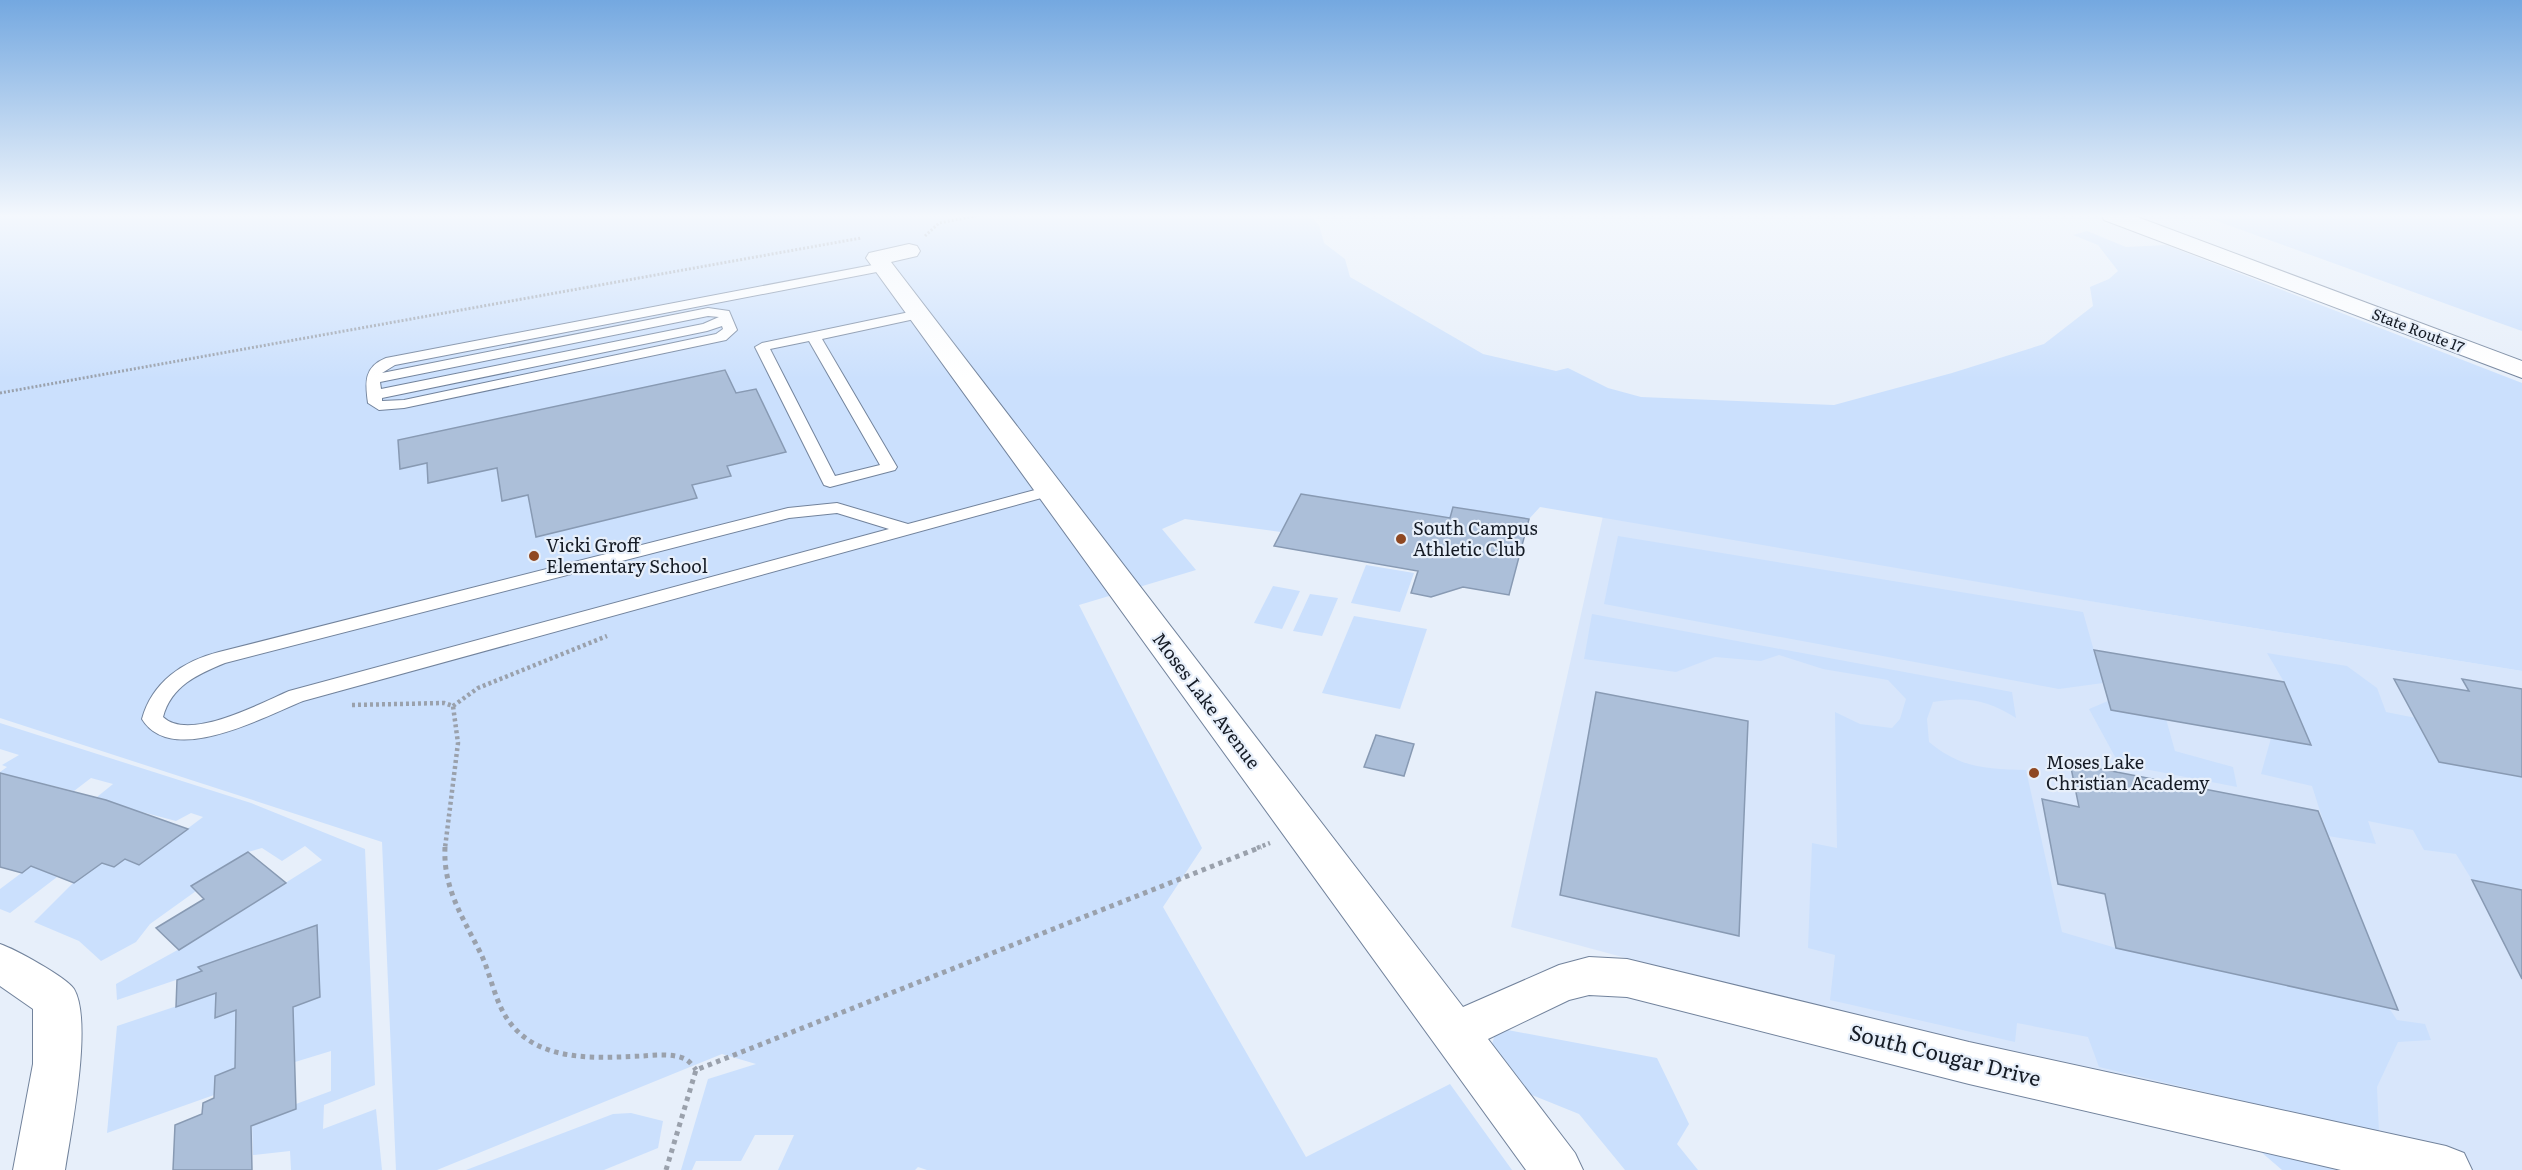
<svg xmlns="http://www.w3.org/2000/svg" width="2522" height="1170" font-family="Literata,serif">
<rect width="100%" height="100%" fill="#e7effa"/>
<!-- built -->
<path fill="#d8e6fb" d="M1603 516 2142 610 2522 671V1170H2414L1511 927Z"/>
<!-- green -->
<g fill="#cbe0fd">
<path d="M0 215H1309L1319 225 1324 243 1345 259 1350 277 1483 354 1556 371 1568 368 1608 388 1641 397 1834 405 1952 373 2044 344 2093 306 2090 287 2109 279 2118 271 2098 245 2073 235 2087 231 2126 247 2166 245 2522 383V671L2142 610 1540 507 1529 519 1454 507 1450 518 1301 494 1281 532 1185 519 1162 529 1196 570 1079 605 1202 848 1163 907 1306 1157 1450 1084 1512 1170H927L918 1167 915 1170H778L794 1135H755L741 1161H696L692 1170H681L708 1079 756 1064 722 1054 437 1170H396L382 842 0 718Z"/>
<path d="M2200 215H2522V331L2477 315Z"/>
<path d="M1618 536 2083 612 2103 683 2059 689 1604 604Z"/>
<path d="M1366 565 1414 573 1400 612 1351 603Z"/>
<path d="M1273 586 1300 591 1282 629 1254 623Z"/>
<path d="M1310 594 1338 598 1322 636 1293 631Z"/>
<path d="M1592 614 2012 692 2016 718C1988 700 1967 696 1933 702L1927 719 1929 742C1960 768 1986 769 2026 770L2062 932 2116 948 2389 1008 2397 1020 2425 1024 2431 1040 2398 1042 2377 1087 2379 1133 2099 1067 2088 1037 2017 1023 2015 1042 1830 1000 1835 955 1808 948 1812 843 1837 848 1835 712 1860 724 1892 728 1900 719 1906 699 1888 680 1823 669 1779 655 1761 661 1715 657 1676 672 1584 659Z"/>
<path d="M1354 616 1427 629 1400 709 1322 693Z"/>
<path d="M2267 653 2347 666 2377 688 2386 712 2416 718 2439 762 2522 777V890L2472 880 2456 854 2424 850 2413 830 2368 821 2376 844 2328 836 2312 786 2261 774 2271 738 2311 744 2284 682Z"/>
<path d="M2108 701 2111 710 2166 719 2175 751 2233 767 2237 787 2119 764 2089 709Z"/>
<path d="M0 723 251 803 365 849 375 1085 324 1105 323 1129 376 1109 382 1170H291L290 1151 253 1155 252 1126 295 1109 296 1104 331 1091V1051L295 1062 294 1046 215 1076 214 1095 107 1133 117 1026 216 993V1018L236 1010V1027L320 997 317 926 229 962 117 1000 116 984 183 947 322 860 305 846 282 861 262 848 248 852 192 886 196 891 150 924 136 942 101 961 79 941 34 922 73 883 102 863 114 867 125 859 139 865 203 817 191 813 176 821 138 811 50 874 57 877 10 913 0 909V889L115 803 97 797 113 784 91 778 74 791 45 784 0 813V772L7 767 2 765 19 755 0 749Z"/>
<path d="M1497 1028 1657 1058 1689 1124 1677 1144 1698 1170H1625L1579 1114 1527 1093 1492 1044Z"/>
<path d="M631 1113 663 1121 658 1148 604 1170H466L613 1114Z"/>
<path d="M2246 1139 2370 1170H2282Z"/>
</g>
<!-- building -->
<g fill="#acbfd9" stroke="#889ab3" stroke-width="1.5">
<path d="M725 370 736 393 756 389 786 452 727 466 731 476 692 485 697 498 536 537 528 495 502 501 497 468 428 483 427 463 400 469 398 440Z"/>
<path d="M1301 494 1450 518 1453 507 1529 519 1509 595 1463 587 1431 597 1411 593 1418 571 1274 546Z"/>
<path d="M2094 650 2284 682 2311 745 2111 710Z"/>
<path d="M2394 679 2469 691 2462 679 2522 689V777L2439 762Z"/>
<path d="M1596 692 1748 721 1739 936 1560 895Z"/>
<path d="M1376 735 1414 744 1404 776 1364 767Z"/>
<path d="M2070 763 2318 811 2398 1010 2116 948 2105 894 2058 884 2042 799 2079 807Z"/>
<path d="M0 773 106 800 188 829 139 865 125 859 114 867 102 863 74 883 31 866 22 873 0 867Z"/>
<path d="M248 852 286 883 179 950 156 928 204 899 191 886Z"/>
<path d="M2472 880 2522 890V979Z"/>
<path d="M317 925 320 997 293 1007 296 1109 251 1126 252 1170H173L175 1125 202 1114 203 1103 214 1098 215 1076 235 1068 236 1010 215 1018 216 993 176 1007 177 980 202 971 198 967Z"/>
</g>
<g fill="none" stroke-linecap="round" stroke-linejoin="round">
<defs>
<g id="lane">
<path d="M883 263 889 267 887 270 395 365 382 373 708 308 729 311 737 330 726 340 404 408 379 410 368 403C365 382 364 367 386 358ZM708 316 719 317 703 324 381 389 380 382ZM722 326 723 329 716 334 404 400 382 401V398L707 331Z"/>
<path d="M919 310 926 314 924 317 822 339 897 467 895 470 830 487 824 485 755 347 762 343ZM809 341 880 465 835 476 770 349Z"/>
<path d="M1050 486 1056 488 1058 491 1056 494 303 701C265 716 172 768 142 719 152 682 183 661 219 652L788 508 837 503 908 524ZM837 513 889 529 289 691C261 703 189 742 163 717 171 686 198 674 225 663L789 518Z"/>
</g>
<g id="street">
<path d="M909 244 917 246 920 251 917 256 891 262 1463 1007 1559 965 1589 957 1627 959 1969 1042 2446 1146 2464 1153 2472 1170H2341L1969 1084 1627 997 1589 995 1569 1000 1488 1039 1575 1153 1583 1170H1526L866 258 869 253Z"/>
<path d="M0 944C15 949 66 977 74 989 93 1021 71 1131 65 1170H13L33 1064V1009L0 986Z"/>
</g>
<path id="highway" d="M2102 215H2132L2522 361V378L2104 220Z"/>
</defs>
<!-- lane casing -->
<use href="#lane" stroke="#72839c" stroke-width="2"/>
<!-- street casing -->
<use href="#street" stroke="#72839c" stroke-width="2"/>
<!-- highway casing -->
<use href="#highway" stroke="#72839c" stroke-width="2"/>
<!-- path-far2 -->
<g stroke="#9aa1ac" stroke-width="3" stroke-dasharray="2 2" stroke-linecap="butt">
<path d="M925 236 939 223 981 215"/>
<path d="M0 393 861 238"/>
</g>
<!-- path-far1 -->
<g stroke="#9aa1ac" stroke-width="4.5" stroke-dasharray="3 3" stroke-linecap="butt">
<path d="M352 705 444 703 453 706 458 743 445 848"/>
<path d="M453 706 478 688 607 636"/>
<path d="M1257 848 1270 843"/>
</g>
<!-- path -->
<g stroke="#9aa1ac" stroke-width="5" stroke-dasharray="4.5 4.5" stroke-linecap="butt">
<path d="M445 847C443 888 462 916 480 952 491 974 494 1000 508 1020 538 1063 596 1058 642 1056 656 1055 675 1053 687 1060 690 1062 694 1067 696 1070"/>
<path d="M666 1170 696 1070 1261 847"/>
</g>
<!-- lane -->
<use href="#lane" fill="#fff" fill-rule="evenodd"/>
<!-- street -->
<use href="#street" fill="#fff" fill-rule="evenodd"/>
<!-- highway -->
<use href="#highway" fill="#fff" fill-rule="evenodd"/>
</g>
<!-- sky -->
<linearGradient id="sky" x2="0" y2="1"><stop stop-color="#74a8e0"/><stop offset="0.57" stop-color="#f4f8fd"/><stop offset="1" stop-color="#f4f8fd" stop-opacity="0"/></linearGradient>
<rect width="2522" height="379" fill="url(#sky)"/>
<!-- markers -->
<g fill="#8f4822" stroke="#e7effa" stroke-width="2">
<circle cx="1401" cy="539" r="6"/>
<circle cx="534" cy="556" r="6"/>
<circle cx="2034" cy="773" r="6"/>
</g>
<g text-anchor="middle" stroke-width="4.5" stroke-linejoin="round" paint-order="stroke">
<!-- far-street labels -->
<g font-size="15" fill="#151b25" stroke="#e7effa">
<text transform="translate(2418 331) rotate(21)" y="5">State Route 17</text>
</g>
<!-- poi labels -->
<g font-size="18" fill="#151b25" stroke="#e7effa" text-anchor="start">
<text x="1413" y="535">South Campus<tspan x="1413" dy="21">Athletic Club</tspan></text>
<text x="546" y="552">Vicki Groff<tspan x="546" dy="21">Elementary School</tspan></text>
<text x="2046" y="769">Moses Lake<tspan x="2046" dy="21">Christian Academy</tspan></text>
</g>
<!-- street labels -->
<g font-size="18" fill="#151b25" stroke="#e7effa">
<text transform="translate(1206 701) rotate(53)" y="6">Moses Lake Avenue</text>
</g>
<!-- near-street labels -->
<g font-size="21" fill="#151b25" stroke="#e7effa">
<text transform="translate(1945 1056) rotate(14)" y="7">South Cougar Drive</text>
</g>
</g>
</svg>
